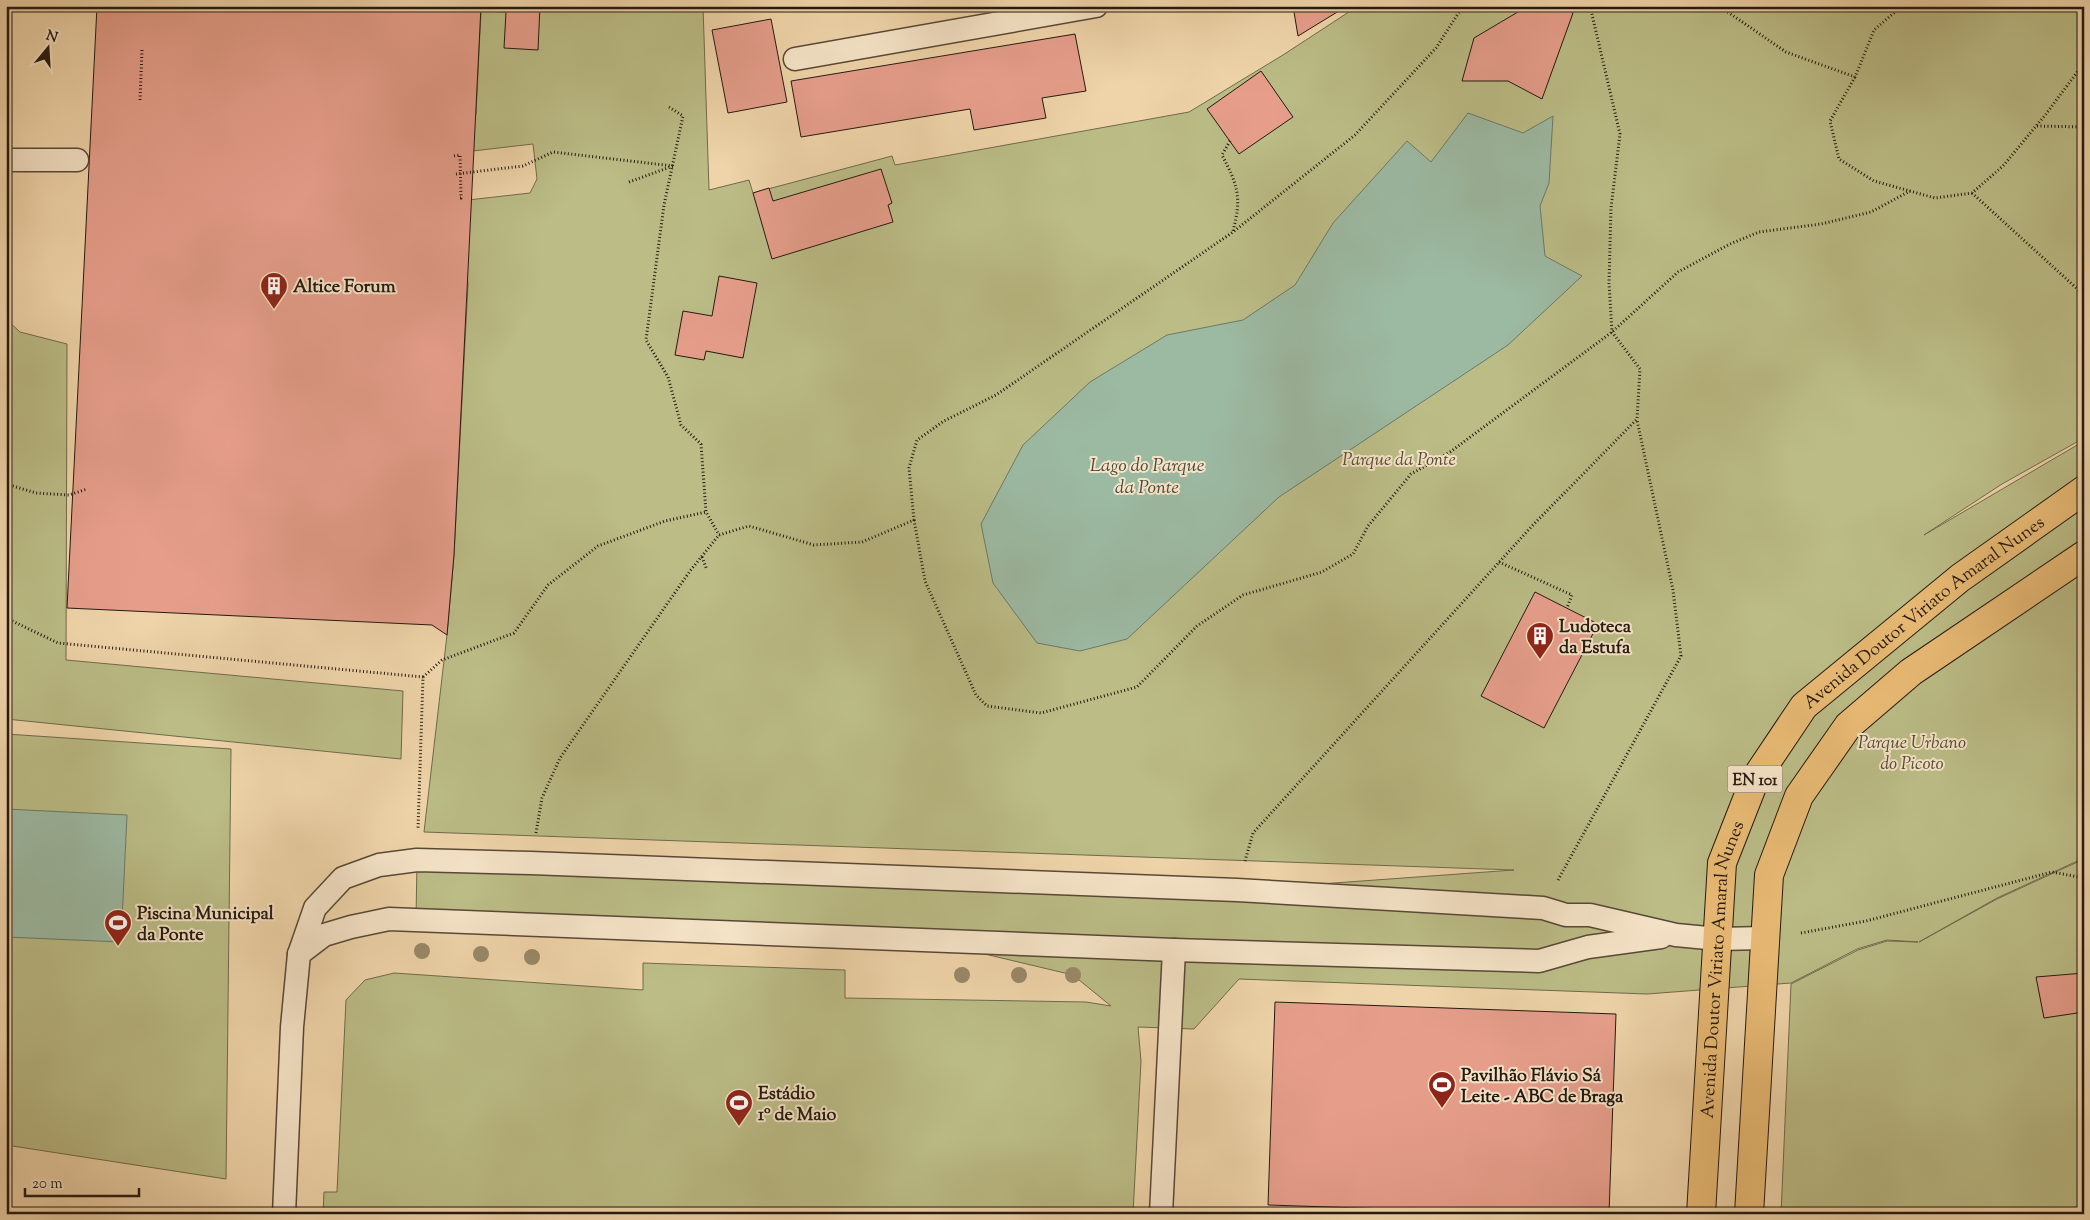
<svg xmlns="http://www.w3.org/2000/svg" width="2090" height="1220" font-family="'Sorts Mill Goudy',serif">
<rect width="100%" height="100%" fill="#efd4a9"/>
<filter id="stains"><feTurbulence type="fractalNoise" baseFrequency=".004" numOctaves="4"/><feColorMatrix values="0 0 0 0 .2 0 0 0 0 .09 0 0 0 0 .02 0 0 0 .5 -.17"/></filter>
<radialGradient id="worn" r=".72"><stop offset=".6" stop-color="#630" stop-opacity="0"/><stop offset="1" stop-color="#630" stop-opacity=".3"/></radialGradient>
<!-- green -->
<g fill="#bbbc86" stroke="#706a4b">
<path d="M495 6H703L709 190 749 180 753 193 892 156 895 165 1189 112 1283 55 1358 6H2084V438L2002 484 1924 535 2084 441V858L1997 898 1919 942 1997 899 2084 859V1214H1781L1791 984 1858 950 1887 941 1918 942 1887 940 1857 949 1791 983 1647 994 1239 979 1194 1029 1138 1027 1141 1061 1133 1214H323L324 1192H337L346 1000 365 980 394 973 643 990V963L845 970V998L1086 1002 1111 1006 1073 975 926 940 416 919 417 860 1237 890 1514 870 424 832 447 635 454 555 468 284 459 201 530 193 537 179 533 144 464 152 476 114 481 11Z"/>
<path d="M6 319 20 332 67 344 66 660 403 691 401 759 6 719Z"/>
<path d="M6 734 231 749 226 1179 6 1145Z"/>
</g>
<!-- water -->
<g fill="#9cb9a2" stroke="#6c7968">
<path d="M1468 113 1523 133 1553 116 1549 183 1540 206 1545 256 1582 276 1508 345 1279 497 1127 639 1080 651 1037 643 993 583 981 524 1023 445 1090 382 1167 335 1243 320 1295 285 1333 223 1407 141 1431 162Z"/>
<path d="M6 809 127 815 121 942 6 937Z"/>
</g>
<!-- building -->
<g fill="#e69e8b" stroke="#251910">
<path d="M97 6H481L454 555 447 635 432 625 67 608Z"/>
<path d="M481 6H540L538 50 504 48 506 12 481 11Z"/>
<path d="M1293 6H1347L1298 36Z"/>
<path d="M1528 6H1561L1573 13 1542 99 1508 81H1462L1474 38Z"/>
<path d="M771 19 787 102 728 113 712 30Z"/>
<path d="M1075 34 1086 91 1042 98 1046 118 974 130 970 109 801 137 791 81Z"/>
<path d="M1261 71 1293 117 1239 154 1207 109Z"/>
<path d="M881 169 892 203 888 205 893 222 772 259 753 193 769 188 773 201Z"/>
<path d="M719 276 757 283 743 358 706 351 704 360 675 355 683 311 712 316Z"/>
<path d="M1535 592 1598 624 1544 728 1481 696Z"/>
<path d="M2084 973V1012L2044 1018 2036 977Z"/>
<path d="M1275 1002 1616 1014 1609 1214H1544L1268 1205Z"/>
</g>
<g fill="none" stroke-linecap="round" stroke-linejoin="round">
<defs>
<g id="service">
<path d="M795 59 1096 6"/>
<path d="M6 160H77"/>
<path d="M299 954 324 935 351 927 389 919 1174 950 1539 961 1588 947 1661 937"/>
<path d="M284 1214 292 1027 299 954 315 908 343 878 379 865 417 860 531 863 1237 890 1543 908 1566 915H1590L1676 935 1718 939 1765 938"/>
<path d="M1161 1214 1174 950"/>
</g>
<g id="primary">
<path id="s1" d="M1701 1214 1722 863 1755 779 1804 706 1960 578 2084 490"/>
<path d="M1749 1214 1769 875 1799 796 1848 726 1911 672 2084 555"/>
</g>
</defs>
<!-- service casing -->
<use href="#service" stroke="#584836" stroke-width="25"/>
<!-- primary casing -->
<use href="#primary" stroke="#251910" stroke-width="30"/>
<!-- path -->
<g stroke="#251910" stroke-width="3" stroke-dasharray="1 2.5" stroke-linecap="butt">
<path d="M1719 6 1786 52 1855 77 1874 30 1902 6"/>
<path d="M1855 77 1830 121 1839 159 1874 181 1935 198 1972 193 2003 166 2046 114 2084 63"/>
<path d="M140 100 142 50"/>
<path d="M669 107 683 116 664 205 646 340 668 377 681 425 701 444 706 512 719 535"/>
<path d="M2037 126 2084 127"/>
<path d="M1230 141 1222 155C1238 186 1242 197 1233 231"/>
<path d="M454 156 460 155 461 198H459"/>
<path d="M456 174 523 166 553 152 673 166"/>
<path d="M629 182 673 166"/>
<path d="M1972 193 2084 295"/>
<path d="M6 484 36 493 69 495 87 489"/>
<path d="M914 520 925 581 976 695 987 706 1041 713 1137 687 1197 626 1243 595 1322 572 1353 554 1368 526 1411 474 1450 452 1612 332 1678 272 1730 244 1759 232 1821 224 1871 212 1910 191"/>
<path d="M702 557 707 570"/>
<path d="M1499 562 1572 595 1567 608"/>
<path d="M6 618 58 643 423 677 418 829"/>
<path d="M423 677 442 660 514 633 548 585 598 546 665 521 706 512"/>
<path d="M536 833 542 798 560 758 690 571 719 535 749 526 814 545 862 542 914 520 909 468 917 440 944 421 996 395 1233 232 1355 135 1436 48 1463 6"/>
<path d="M1245 861 1253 833 1532 526 1637 419 1640 369 1612 332 1609 283 1611 208 1620 134 1590 6"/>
<path d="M1558 880 1681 656 1673 590 1637 420"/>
<path d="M1801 933 1866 921 2052 872 2084 878"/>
</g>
<!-- service -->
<use href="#service" stroke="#f5e3c7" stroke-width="22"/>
<!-- primary -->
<use href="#primary" stroke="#e8ba74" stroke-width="28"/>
</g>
<!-- trees -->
<g fill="#998868">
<circle cx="422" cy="951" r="8"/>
<circle cx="481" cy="954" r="8"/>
<circle cx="532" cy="957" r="8"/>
<circle cx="962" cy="975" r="8"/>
<circle cx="1019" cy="975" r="8"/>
<circle cx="1073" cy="975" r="8"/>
</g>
<!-- icons -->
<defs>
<symbol id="building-pin" viewBox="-11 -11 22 30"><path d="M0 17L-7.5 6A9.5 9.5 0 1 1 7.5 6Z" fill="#8f2418" stroke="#f5e3c7"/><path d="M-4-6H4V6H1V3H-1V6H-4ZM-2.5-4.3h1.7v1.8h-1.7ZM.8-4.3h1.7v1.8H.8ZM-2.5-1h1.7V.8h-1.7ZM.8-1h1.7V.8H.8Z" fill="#fff"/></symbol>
<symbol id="stadium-pin" viewBox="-11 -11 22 30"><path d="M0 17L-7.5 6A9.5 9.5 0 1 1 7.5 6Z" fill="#8f2418" stroke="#f5e3c7"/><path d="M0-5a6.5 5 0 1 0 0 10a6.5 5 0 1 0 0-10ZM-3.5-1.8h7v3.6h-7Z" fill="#fff"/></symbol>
</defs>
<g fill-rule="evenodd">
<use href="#building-pin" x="258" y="270" width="32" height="43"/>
<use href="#building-pin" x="1524" y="620" width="32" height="43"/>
<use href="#stadium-pin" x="102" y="907" width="32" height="43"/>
<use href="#stadium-pin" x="1426" y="1069" width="32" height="43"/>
<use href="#stadium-pin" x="723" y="1087" width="32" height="43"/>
</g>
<g text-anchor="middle" stroke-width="4" stroke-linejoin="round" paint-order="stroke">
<!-- shield labels -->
<rect fill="#f5e3c7" stroke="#635647" stroke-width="1" x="1727.5" y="765.5" width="55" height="27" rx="4"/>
<g font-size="16" font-weight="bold" fill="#251910">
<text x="1755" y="785">EN 101</text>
</g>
<!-- poi labels -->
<g font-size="18" font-weight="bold" fill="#251910" stroke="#f5e3c7" text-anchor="start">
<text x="293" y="292">Altice Forum</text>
<text x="1559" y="632">Ludoteca<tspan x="1559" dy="21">da Estufa</tspan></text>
<text x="137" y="919">Piscina Municipal<tspan x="137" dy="21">da Ponte</tspan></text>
<text x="1461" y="1081">Pavilhão Flávio Sá<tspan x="1461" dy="21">Leite - ABC de Braga</tspan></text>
<text x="758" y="1099">Estádio<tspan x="758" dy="21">1º de Maio</tspan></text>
</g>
<!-- park labels -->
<g font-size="18" font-style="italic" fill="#524a33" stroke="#f5e3c7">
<text x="1399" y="465">Parque da Ponte</text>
<text x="1912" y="748">Parque Urbano<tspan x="1912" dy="21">do Picoto</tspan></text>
</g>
<!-- street labels -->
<g font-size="18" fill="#251910" stroke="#f5e3c7">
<text dy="6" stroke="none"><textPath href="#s1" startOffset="682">Avenida Doutor Viriato Amaral Nunes</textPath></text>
<text dy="6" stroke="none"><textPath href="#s1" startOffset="246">Avenida Doutor Viriato Amaral Nunes</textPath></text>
</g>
<!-- water labels -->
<g font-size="19" font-style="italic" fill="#49493c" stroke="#f5e3c7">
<text x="1147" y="471">Lago do Parque<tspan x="1147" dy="22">da Ponte</tspan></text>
</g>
</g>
<!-- margin -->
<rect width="2090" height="1220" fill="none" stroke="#efd4a9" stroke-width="25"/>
<rect x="8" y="8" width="2075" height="1205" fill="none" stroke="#251910" stroke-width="2.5"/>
<rect x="12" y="12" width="2065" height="1195" fill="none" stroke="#251910"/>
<!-- north arrow -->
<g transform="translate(48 48) rotate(18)" stroke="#f5e3c7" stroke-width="4" paint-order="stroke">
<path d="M0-4L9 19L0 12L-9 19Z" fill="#251910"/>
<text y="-8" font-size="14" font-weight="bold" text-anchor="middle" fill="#251910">N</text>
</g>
<!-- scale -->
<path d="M25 1188v8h114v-8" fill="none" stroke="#251910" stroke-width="2.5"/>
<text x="32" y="1188" font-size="15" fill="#251910" stroke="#f5e3c7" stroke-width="4" paint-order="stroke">20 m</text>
<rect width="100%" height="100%" filter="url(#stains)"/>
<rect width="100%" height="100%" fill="url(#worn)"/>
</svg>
